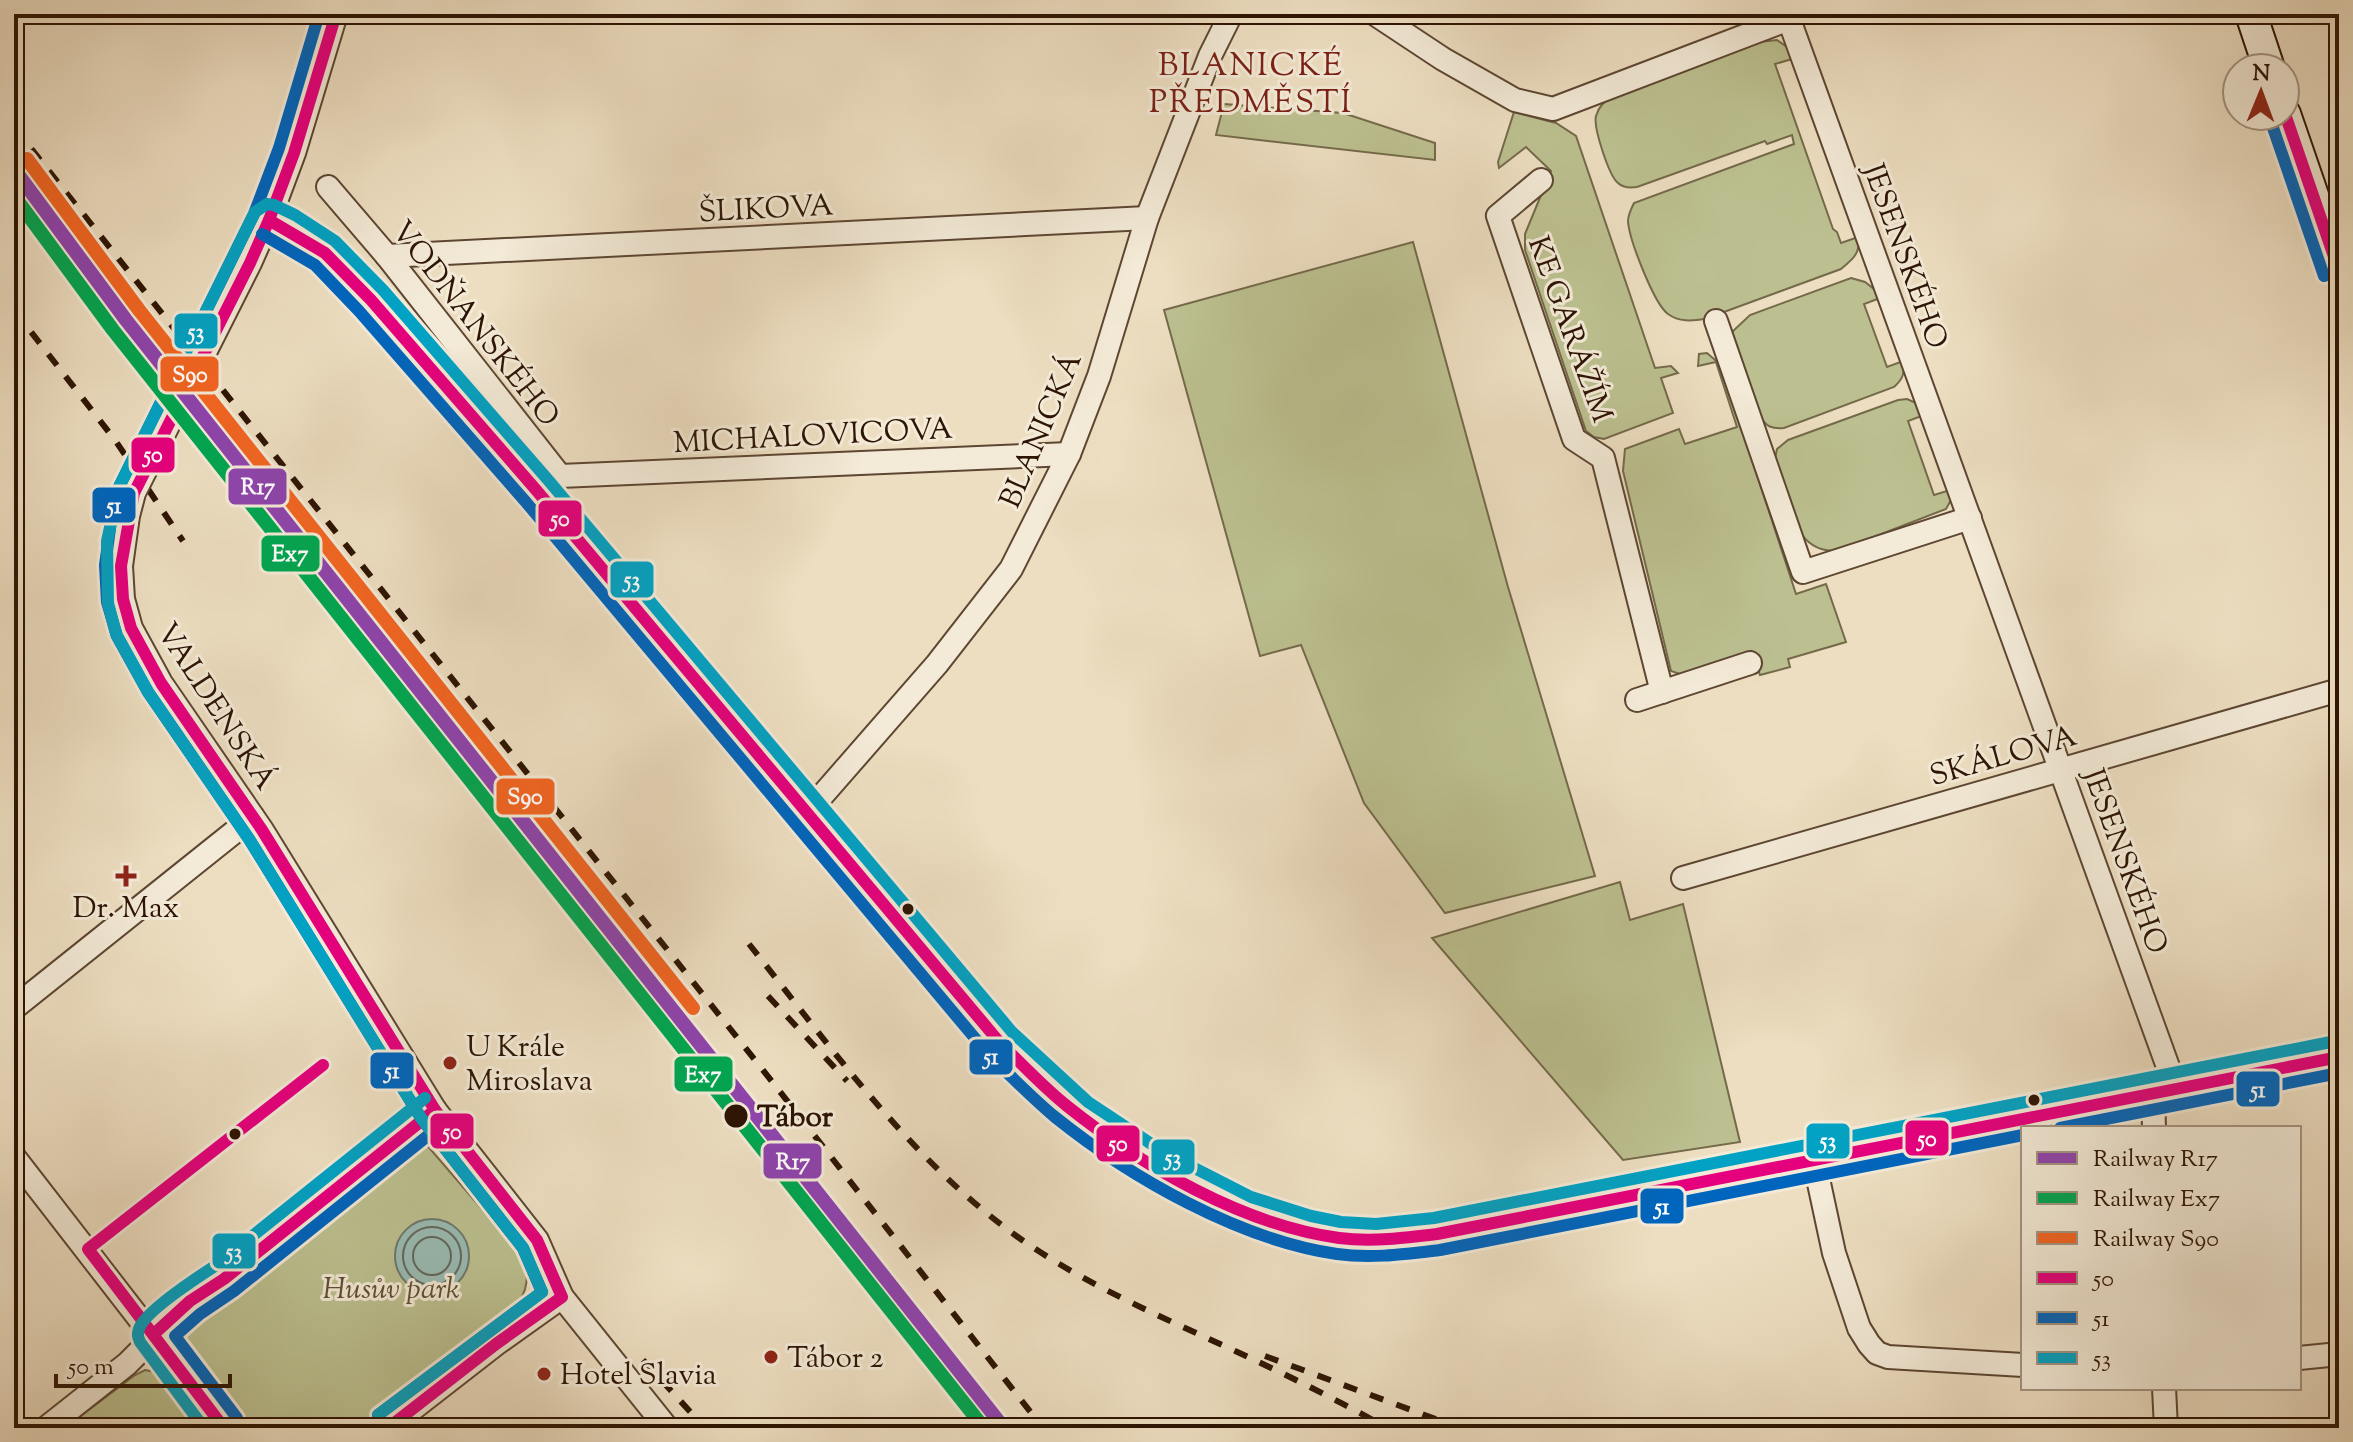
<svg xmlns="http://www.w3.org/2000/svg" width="2353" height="1442" font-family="'Sorts Mill Goudy',serif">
<rect width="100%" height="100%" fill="#eddec1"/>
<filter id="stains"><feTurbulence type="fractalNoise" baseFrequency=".0025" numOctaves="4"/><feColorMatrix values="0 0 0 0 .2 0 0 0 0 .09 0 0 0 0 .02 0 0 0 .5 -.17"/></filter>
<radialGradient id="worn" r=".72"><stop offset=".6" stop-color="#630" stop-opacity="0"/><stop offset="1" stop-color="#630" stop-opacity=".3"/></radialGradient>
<!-- green -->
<g fill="#bcc090" stroke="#746a4a" stroke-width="2">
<path d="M1777 40 1787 47 1792 59 1775 64 1833 229 1837 232 1841 243 1858 237C1861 253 1853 259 1841 269L1705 319C1692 321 1679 322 1668 314 1654 304 1629 239 1628 221 1628 215 1631 209 1634 203L1794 144 1792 135 1767 144 1765 141 1637 187C1630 188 1623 188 1618 183 1609 176 1593 127 1596 116 1599 106 1604 102 1612 96L1750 43Z"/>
<path d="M1224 104 1343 113 1435 143V160L1216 135Z"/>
<path d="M1514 112 1556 123 1576 136 1655 368 1671 366 1678 373 1661 378 1673 413 1604 439 1594 437 1586 431 1525 250V234L1551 171 1526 147 1499 168 1498 162Z"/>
<path d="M1413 242 1508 587 1595 876 1445 913 1364 803 1301 645 1260 656 1164 310Z"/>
<path d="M1851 278 1865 282 1879 293 1880 298 1864 304 1887 367 1903 361C1905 373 1903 379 1894 387L1784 428C1772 429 1766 427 1760 416L1732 332 1750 315Z"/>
<path d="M1707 353 1721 365 1796 594 1826 584 1846 642 1788 659 1790 667 1760 675 1751 651 1680 674 1671 671 1623 471 1625 449 1679 429 1685 444 1737 427 1716 362 1698 366 1699 354Z"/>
<path d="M1907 399 1916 403 1924 415 1908 421 1934 495 1950 490 1951 500 1946 509 1840 550C1792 558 1785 493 1775 459L1777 449 1788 440 1898 400Z"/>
<path d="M1620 882 1630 920 1683 904 1740 1142 1623 1160 1432 938Z"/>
<path d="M419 1136 526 1260C529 1283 526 1297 509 1314L363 1428H239L178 1345 179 1329 204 1306 212 1312 399 1162 393 1154Z"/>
<path d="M145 1370 160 1373 203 1428H65L135 1375Z"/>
</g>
<!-- water -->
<circle fill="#99bcb4" stroke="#6e796d" stroke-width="2" cx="432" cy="1256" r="37"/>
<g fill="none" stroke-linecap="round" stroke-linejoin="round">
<!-- shore -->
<g stroke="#63685c" stroke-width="2">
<circle cx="432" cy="1256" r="29"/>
<circle cx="432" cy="1256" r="19"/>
</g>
<defs>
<g id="minor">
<path d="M336 14 294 153 269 220 288 229 325 253 371 300 537 491 1000 1043 1059 1099 1143 1160 1178 1180 1284 1226 1340 1238 1370 1239 1437 1234 2339 1057"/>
<path d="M1375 14 1443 59 1515 100 1553 109 1789 19"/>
<path d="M1787 14 2176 1089"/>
<path d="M1541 180 1498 216 1574 439 1603 458 1662 692"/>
<path d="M328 187 387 256 560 476 548 484"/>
<path d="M387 256 1147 218"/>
<path d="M1716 321 1803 572 1970 518"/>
<path d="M560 476 1069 454"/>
<path d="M121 566 123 599 131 628 161 683 262 830 435 1110 537 1240 562 1297 667 1428"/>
<path d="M1637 700 1750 663"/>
<path d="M806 814 937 664 1011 569 1069 454 1099 376 1147 218 1210 56 1231 14"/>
<path d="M1683 878 2339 690"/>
<path d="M14 1008 253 817"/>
<path d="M2153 1094 2154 1128"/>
<path d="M14 1157 224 1428"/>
<path d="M1814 1160 1834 1253 1859 1328 1869 1344 1877 1353 1888 1357 2023 1365"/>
<path d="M2299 1358 2339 1354"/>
<path d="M2164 1388 2166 1428"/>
<path d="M46 1428 127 1364 190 1301 224 1279 435 1110"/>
<path d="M388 1428 496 1344 562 1297"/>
</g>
<g id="secondary">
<path d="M2251 14 2269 68"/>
<path d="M2285 114 2339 271"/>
</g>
</defs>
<!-- minor casing -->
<use href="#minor" stroke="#5d4632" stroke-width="26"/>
<!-- secondary casing -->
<use href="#secondary" stroke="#2d1403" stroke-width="34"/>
<!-- minor -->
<use href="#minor" stroke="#f3ead7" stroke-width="22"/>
<!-- secondary -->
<use href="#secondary" stroke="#f3ead7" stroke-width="30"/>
<!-- rail -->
<g stroke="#2d1403" stroke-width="6" stroke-dasharray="14 14" stroke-linecap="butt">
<path d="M14 127 774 1084 1043 1428"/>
<path d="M14 310 115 440 183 541"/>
<path d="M749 944C830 1046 908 1157 1015 1235 1086 1286 1167 1319 1246 1356 1293 1378 1341 1402 1387 1428"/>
<path d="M768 996 847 1081"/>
<path d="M1265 1356 1460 1428"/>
<path d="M643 1360 705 1428"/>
</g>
<defs>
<path id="minor-bridge" d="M121 566 128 516 134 493 250 263 269 220"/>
</defs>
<!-- minor-bridge casing -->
<use href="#minor-bridge" stroke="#5d4632" stroke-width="26" stroke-linecap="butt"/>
<!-- minor-bridge -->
<use href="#minor-bridge" stroke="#f3ead7" stroke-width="22"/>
<defs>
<g id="bus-1">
<path d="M336 14 294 153 269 220 250 263 134 493 121 566 123 599 131 628 161 683 262 830 435 1110 537 1240 562 1297 496 1344 388 1428"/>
<path d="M2285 114 2339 271"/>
<path d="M269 220 325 253 371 300 537 491 1000 1043C1022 1064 1043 1087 1067 1106 1142 1166 1243 1225 1339 1238 1372 1242 1405 1238 1437 1234L2339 1057"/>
<path d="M154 1334 190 1301 224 1279 435 1110"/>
<path d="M224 1428 88 1249 323 1065"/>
</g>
<g id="bus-2">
<path d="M319 14 279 148 254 214 119 487 112 514 105 565 107 602 117 636 148 692 249 839 421 1118 523 1248 542 1292 378 1415"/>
<path d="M2270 119 2324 276"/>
<path d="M262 234 315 265 359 311 525 501 989 1055C1011 1076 1032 1098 1055 1117 1131 1178 1240 1240 1337 1254 1371 1259 1406 1254 1440 1250L2023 1135"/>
<path d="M2060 1128 2339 1073"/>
<path d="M237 1418 175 1336 200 1314 234 1291 445 1122"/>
</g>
<g id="bus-3">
<path d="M378 1415 542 1292 523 1248 421 1118 249 839 148 692 116 634 108 603 107 541 119 487 255 212 267 204 274 205 295 215 335 241 383 290 549 481 1012 1032 1088 1102 1165 1153 1251 1197 1311 1216 1341 1222 1376 1224 1434 1218 2336 1041"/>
<path d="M204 1428 140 1342C138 1337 137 1335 139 1329 144 1312 198 1277 215 1266L425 1098"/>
</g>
</defs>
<!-- bus-1 casing -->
<use href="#bus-1" stroke="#f3ead7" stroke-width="18"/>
<!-- bus-2 casing -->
<use href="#bus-2" stroke="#f3ead7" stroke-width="18"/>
<!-- bus-3 casing -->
<use href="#bus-3" stroke="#f3ead7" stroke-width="18"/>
<!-- bus-1 -->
<use href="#bus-1" stroke="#e5007d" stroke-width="12"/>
<!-- bus-2 -->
<use href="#bus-2" stroke="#0065bd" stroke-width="12"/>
<!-- bus-3 -->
<use href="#bus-3" stroke="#02a2c4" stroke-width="12"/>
<defs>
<path id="rail-1" d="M14 169 126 320 1004 1428"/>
<path id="rail-2" d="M14 196 113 330 984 1428"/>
<path id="rail-3" d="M27 159 139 310 693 1008"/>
</defs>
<!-- rail-1 casing -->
<use href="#rail-1" stroke="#f3ead7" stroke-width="20"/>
<!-- rail-2 casing -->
<use href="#rail-2" stroke="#f3ead7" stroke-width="20"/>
<!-- rail-3 casing -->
<use href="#rail-3" stroke="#f3ead7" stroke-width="20"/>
<!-- rail-1 -->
<use href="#rail-1" stroke="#8e44ad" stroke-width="14"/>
<!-- rail-2 -->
<use href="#rail-2" stroke="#00a651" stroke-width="14"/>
<!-- rail-3 -->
<use href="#rail-3" stroke="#f26522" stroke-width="14"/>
</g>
<!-- markers -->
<g fill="#8f2418" stroke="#f3ead7" stroke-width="3">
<path d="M122 864h8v8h8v8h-8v8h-8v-8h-8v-8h8z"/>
<circle cx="450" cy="1063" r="8"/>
<circle cx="771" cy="1357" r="8"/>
<circle cx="544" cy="1374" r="8"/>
</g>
<g fill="#2d1403" stroke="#f3ead7" stroke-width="3">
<circle cx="908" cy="909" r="7"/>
<circle cx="2034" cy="1100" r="7"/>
<circle cx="736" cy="1116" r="13"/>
<circle cx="235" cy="1134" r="7"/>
</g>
<g text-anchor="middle" stroke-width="6" stroke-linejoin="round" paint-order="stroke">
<!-- street labels -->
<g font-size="30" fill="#2d1403" stroke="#f3ead7">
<text transform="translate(766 208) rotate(-3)" y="10">ŠLIKOVA</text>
<text transform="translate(1906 256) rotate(70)" y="10">JESENSKÉHO</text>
<text transform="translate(476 323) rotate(52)" y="10">VODŇANSKÉHO</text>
<text transform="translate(1571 329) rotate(70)" y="10">KE GARÁŽÍM</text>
<text transform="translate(1040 430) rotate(-67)" y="10">BLANICKÁ</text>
<text transform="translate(813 435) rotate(-3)" y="10">MICHALOVICOVA</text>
<text transform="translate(217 706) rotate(57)" y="10">VALDENSKÁ</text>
<text transform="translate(2003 755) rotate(-16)" y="10">SKÁLOVA</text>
<text transform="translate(2126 861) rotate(70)" y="10">JESENSKÉHO</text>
</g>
<!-- poi labels -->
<g font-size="30" fill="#2d1403" stroke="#f3ead7" text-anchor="start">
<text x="126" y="917" text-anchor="middle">Dr. Max</text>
<text x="466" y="1056">U Krále<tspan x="466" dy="34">Miroslava</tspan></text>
<text x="787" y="1367">Tábor 2</text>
<text x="560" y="1384">Hotel Slavia</text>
</g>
<!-- stop labels -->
<g font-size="30" font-weight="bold" fill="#2d1403" stroke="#f3ead7" text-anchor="start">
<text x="757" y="1126">Tábor</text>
</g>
<!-- park labels -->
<g font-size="30" font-style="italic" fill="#5f5034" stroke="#f3ead7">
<text x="391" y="1298">Husův park</text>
</g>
<!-- neighbourhood labels -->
<g font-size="32" letter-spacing="2" fill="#7a1f14" stroke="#f3ead7">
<text x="1251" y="75">BLANICKÉ<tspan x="1251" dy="37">PŘEDMĚSTÍ</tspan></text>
</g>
</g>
<g stroke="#f3ead7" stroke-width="3">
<rect x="173" y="312" width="46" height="38" rx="8" fill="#02a2c4"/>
<rect x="159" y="355" width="61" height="38" rx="8" fill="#f26522"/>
<rect x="130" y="436" width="46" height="38" rx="8" fill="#e5007d"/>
<rect x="227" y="467" width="61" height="39" rx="8" fill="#8e44ad"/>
<rect x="91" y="486" width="46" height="38" rx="8" fill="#0065bd"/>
<rect x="537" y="499" width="46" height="39" rx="8" fill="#e5007d"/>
<rect x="260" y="534" width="61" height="39" rx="8" fill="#00a651"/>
<rect x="609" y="560" width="46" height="39" rx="8" fill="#02a2c4"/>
<rect x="495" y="777" width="61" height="39" rx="8" fill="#f26522"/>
<rect x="968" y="1038" width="46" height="38" rx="8" fill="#0065bd"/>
<rect x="369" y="1051" width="46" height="39" rx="8" fill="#0065bd"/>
<rect x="673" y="1055" width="61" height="38" rx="8" fill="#00a651"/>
<rect x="2235" y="1070" width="46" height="38" rx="8" fill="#0065bd"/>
<rect x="429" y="1112" width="46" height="38" rx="8" fill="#e5007d"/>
<rect x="1904" y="1119" width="46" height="38" rx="8" fill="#e5007d"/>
<rect x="1805" y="1122" width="46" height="38" rx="8" fill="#02a2c4"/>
<rect x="1095" y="1124" width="46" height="39" rx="8" fill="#e5007d"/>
<rect x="1150" y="1138" width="46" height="38" rx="8" fill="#02a2c4"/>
<rect x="762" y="1142" width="61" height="38" rx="8" fill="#8e44ad"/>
<rect x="1639" y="1187" width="46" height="38" rx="8" fill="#0065bd"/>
<rect x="211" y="1232" width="46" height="38" rx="8" fill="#02a2c4"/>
</g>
<g font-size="22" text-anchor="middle" font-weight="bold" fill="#fff">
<text x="196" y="339">53</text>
<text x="190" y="382">S90</text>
<text x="153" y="462">50</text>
<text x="258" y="494">R17</text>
<text x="114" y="513">51</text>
<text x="560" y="526">50</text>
<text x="290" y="561">Ex7</text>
<text x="632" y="587">53</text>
<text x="525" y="804">S90</text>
<text x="991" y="1064">51</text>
<text x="392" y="1078">51</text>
<text x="703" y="1082">Ex7</text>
<text x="2258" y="1097">51</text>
<text x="452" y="1139">50</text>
<text x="1927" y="1146">50</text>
<text x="1828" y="1148">53</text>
<text x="1118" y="1151">50</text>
<text x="1173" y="1165">53</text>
<text x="793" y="1169">R17</text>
<text x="1662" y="1214">51</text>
<text x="234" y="1259">53</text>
</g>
<!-- margin -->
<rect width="2353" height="1442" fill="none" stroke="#eddec1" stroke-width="48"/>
<rect x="16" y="16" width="2321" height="1410" fill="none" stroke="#2d1403" stroke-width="4"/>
<rect x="24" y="24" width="2305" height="1394" fill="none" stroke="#2d1403" stroke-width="2"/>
<!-- legend -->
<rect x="2021" y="1126" width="280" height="264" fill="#f3ead7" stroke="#a49482" stroke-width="2"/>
<rect x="2037" y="1152" width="40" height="12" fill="#8e44ad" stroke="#a49482" stroke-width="2"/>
<text x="2093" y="1166" font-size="24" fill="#2d1403">Railway R17</text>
<rect x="2037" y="1192" width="40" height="12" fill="#00a651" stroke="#a49482" stroke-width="2"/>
<text x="2093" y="1206" font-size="24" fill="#2d1403">Railway Ex7</text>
<rect x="2037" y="1232" width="40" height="12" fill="#f26522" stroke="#a49482" stroke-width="2"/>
<text x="2093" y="1246" font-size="24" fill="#2d1403">Railway S90</text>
<rect x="2037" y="1272" width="40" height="12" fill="#e5007d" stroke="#a49482" stroke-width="2"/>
<text x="2093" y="1286" font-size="24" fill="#2d1403">50</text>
<rect x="2037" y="1312" width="40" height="12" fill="#0065bd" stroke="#a49482" stroke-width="2"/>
<text x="2093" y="1326" font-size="24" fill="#2d1403">51</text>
<rect x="2037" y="1352" width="40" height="12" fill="#02a2c4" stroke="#a49482" stroke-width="2"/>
<text x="2093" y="1366" font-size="24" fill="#2d1403">53</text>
<!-- north arrow -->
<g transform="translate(2261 92) rotate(1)"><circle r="38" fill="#f3ead7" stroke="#a49482" stroke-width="2"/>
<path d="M0-6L14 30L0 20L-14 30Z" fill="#8f2418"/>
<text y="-12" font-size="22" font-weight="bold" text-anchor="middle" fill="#2d1403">N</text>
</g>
<!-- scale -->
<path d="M56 1374v12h174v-12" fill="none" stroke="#2d1403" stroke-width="4"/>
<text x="68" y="1374" font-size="24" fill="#2d1403" stroke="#f3ead7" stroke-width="6" paint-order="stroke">50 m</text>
<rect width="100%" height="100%" filter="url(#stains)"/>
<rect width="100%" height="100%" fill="url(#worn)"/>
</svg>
